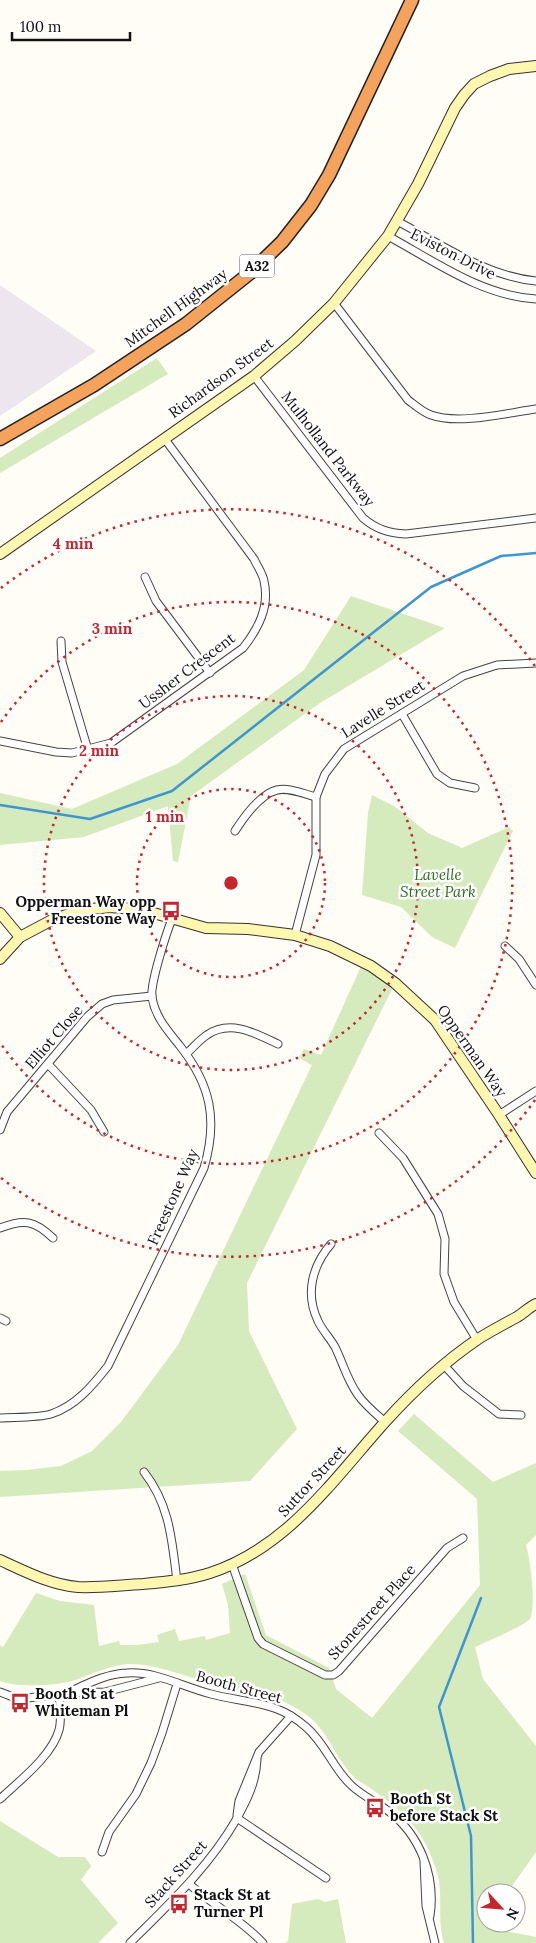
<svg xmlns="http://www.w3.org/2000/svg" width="536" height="1943" font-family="Lora,serif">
<rect width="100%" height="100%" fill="#fffdf5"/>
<!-- industrial -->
<path fill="#eee6ef" d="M0 285 96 351 0 416Z"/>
<!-- green -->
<g fill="#d5ebbd">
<path d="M157 358 168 374 0 473V458Z"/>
<path d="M351 596 445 628 320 703 191 796 178 862 173 861 168 806 84 837 0 845V793L72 809 177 764 304 670Z"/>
<path d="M372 795 394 806 428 833 462 848 509 827 513 831 455 948 432 937 401 907 362 895 368 813Z"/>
<path d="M363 962 395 983 247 1283 249 1331 297 1429 250 1481 0 1497V1471L26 1470 61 1466 92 1451 121 1422 178 1345 312 1065 299 1058 304 1049 321 1055Z"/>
<path d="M414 1414 493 1482 536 1463V1535L526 1545C531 1563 536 1605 530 1619 522 1627 487 1641 475 1647L483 1679 536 1746V1852L507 1893H486V1923H500L501 1930 536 1937V1943H444C437 1921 443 1898 438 1876 436 1868 432 1858 429 1851 416 1822 398 1808 373 1790 366 1785 358 1781 352 1775 337 1759 330 1738 315 1722 306 1713 292 1705 280 1700 263 1693 246 1692 228 1688 198 1682 159 1663 129 1664 110 1665 93 1674 75 1680 55 1686 19 1688 0 1681V1645L3 1647 36 1593 60 1601 94 1605 99 1646 119 1641 120 1645H136L159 1642 157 1635 175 1629 179 1641 205 1636 206 1640 230 1633 228 1605 222 1584 245 1574 266 1635 329 1668 336 1689 372 1718 480 1585 477 1499 398 1431Z"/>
<path d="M0 1821 58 1857H85L91 1866 81 1880 118 1923 98 1943H0Z"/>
<path d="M318 1899 325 1902 338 1899 346 1943H285L288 1941 292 1904Z"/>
</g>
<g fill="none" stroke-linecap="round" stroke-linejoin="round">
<!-- stream -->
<g stroke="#3f96cf" stroke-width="2.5">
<path d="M0 805 90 819 172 791 431 587 501 556 536 553"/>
<path d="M473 1943 471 1836 439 1707 481 1598"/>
</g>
<defs>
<g id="street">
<path d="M397 221C441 244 485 276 536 281"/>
<path d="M388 236C434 261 482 296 536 299"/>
<path d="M334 303 408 400C415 405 422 412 431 415 458 425 507 413 536 409"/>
<path d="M254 376 363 518C376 529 388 533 406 534L536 518"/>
<path d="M145 577 156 601 210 673"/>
<path d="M61 641 62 662 88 750"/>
<path d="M402 714 437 774 450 783 475 788"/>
<path d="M0 741 56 752 72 753 111 743 243 648C258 629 270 607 264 581 263 574 257 566 254 559L164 438"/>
<path d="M235 831C244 817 260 794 277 790 289 787 304 794 316 797"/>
<path d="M295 935 316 855V797L325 774 344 749 463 676 497 665 536 663"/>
<path d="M505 946 519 959 536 985"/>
<path d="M186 1054C193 1048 199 1040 207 1035 230 1019 255 1033 278 1044"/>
<path d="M48 1064 91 1110 104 1132"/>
<path d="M499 1115 536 1091"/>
<path d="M0 1130 7 1112 87 1017 102 1004 113 1000 152 996"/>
<path d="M379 1133 403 1158 438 1214 445 1239 444 1274 454 1302 477 1340"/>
<path d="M0 1228C24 1219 34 1220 53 1238"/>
<path d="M331 1244C312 1266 305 1294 318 1321 322 1330 330 1338 335 1347 343 1363 347 1380 358 1395 365 1405 376 1414 385 1422"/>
<path d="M0 1318 6 1321"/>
<path d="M444 1365 463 1386 499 1414 521 1415"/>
<path d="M0 1418C15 1417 37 1418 51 1414 76 1406 93 1385 108 1366L204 1168C218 1120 211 1085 180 1046 168 1031 155 1017 152 997 150 984 166 934 172 919"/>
<path d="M144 1472C170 1505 172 1541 177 1581"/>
<path d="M232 1564 258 1638 263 1644 325 1675H333L339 1671 447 1548 463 1538"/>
<path d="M0 1692 13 1697 28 1698 67 1693 105 1692 159 1678"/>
<path d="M67 1693C87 1684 105 1674 127 1673 156 1671 183 1687 211 1694 233 1700 256 1701 277 1709 288 1713 298 1720 306 1727 326 1744 333 1769 352 1786 363 1796 376 1802 387 1810 420 1834 436 1876 430 1916"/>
<path d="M0 1799C19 1781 52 1756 59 1730 62 1719 60 1706 59 1694"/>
<path d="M237 1815 239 1801 259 1752 291 1716"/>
<path d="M237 1818 326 1878"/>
<path d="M102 1852 109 1832 136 1794 151 1763 162 1733 177 1684"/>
<path d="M424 1861 426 1906 435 1943"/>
<path d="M189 1884C213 1905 242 1920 263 1943"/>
<path d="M130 1943C169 1904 208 1868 236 1820 247 1800 256 1783 257 1759"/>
</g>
<g id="secondary">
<path d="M0 554 254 376 295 341 334 303 388 236 418 184 455 108 464 95 474 84 490 76 509 69 536 66"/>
<path d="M0 913 20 937"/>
<path d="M0 959 20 937 52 920 81 910 111 907 143 910 206 928 248 929 295 935 330 946 371 966 395 983 435 1020 499 1115 536 1173"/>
<path d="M0 1560C24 1571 51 1585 78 1587 100 1588 121 1585 143 1584 165 1582 188 1580 210 1573 287 1548 333 1480 385 1422 412 1392 444 1362 478 1339 491 1331 504 1324 517 1317 524 1313 529 1307 536 1304"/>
</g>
<path id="highway" d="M0 439 94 385 186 324 250 273 282 242 311 205 329 175 412 0"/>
</defs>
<!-- street casing -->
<use href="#street" stroke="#444" stroke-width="9"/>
<!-- secondary casing -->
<use href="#secondary" stroke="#333" stroke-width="12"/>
<!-- highway casing -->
<use href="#highway" stroke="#222" stroke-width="15"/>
<!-- street -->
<use href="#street" stroke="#fff" stroke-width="7"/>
<!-- secondary -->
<use href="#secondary" stroke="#fff6b0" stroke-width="10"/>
<!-- highway -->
<use href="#highway" stroke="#f5a25d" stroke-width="12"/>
</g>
<!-- distance rings -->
<g fill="none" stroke="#c4262e" stroke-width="2.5" stroke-dasharray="2.5 5">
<circle cx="231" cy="883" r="94"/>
<circle cx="231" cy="883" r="187"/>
<path d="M1 722A281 281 0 1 1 1 1044"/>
<path d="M535 1100A374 374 0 0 1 1 1178M1 588A374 374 0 0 1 535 666"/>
</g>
<!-- icons -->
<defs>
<symbol id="bus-bare" viewBox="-9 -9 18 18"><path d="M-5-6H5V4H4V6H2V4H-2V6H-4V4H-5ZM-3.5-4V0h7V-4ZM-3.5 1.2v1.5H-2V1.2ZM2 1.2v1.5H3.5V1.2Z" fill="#c4262e" stroke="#fff" stroke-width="2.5" paint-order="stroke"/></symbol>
</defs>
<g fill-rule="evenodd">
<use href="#bus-bare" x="157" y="897" width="28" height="28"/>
<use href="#bus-bare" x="6" y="1689" width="28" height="28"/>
<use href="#bus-bare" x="361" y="1794" width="28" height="28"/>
<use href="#bus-bare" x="165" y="1890" width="28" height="28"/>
</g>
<g text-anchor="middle" stroke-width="5" stroke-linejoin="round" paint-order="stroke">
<!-- shield labels -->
<rect fill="#fff" stroke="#585858" stroke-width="1" x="239.5" y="254.5" width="35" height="23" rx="4"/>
<g font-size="14" font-weight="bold" fill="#111">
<text x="257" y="271">A32</text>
</g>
<!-- street labels -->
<g font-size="15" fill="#111" stroke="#fff">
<text transform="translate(453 254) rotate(27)" y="5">Eviston Drive</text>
<text transform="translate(176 308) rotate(-36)" y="5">Mitchell Highway</text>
<text transform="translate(221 378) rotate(-36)" y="5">Richardson Street</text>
<text transform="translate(328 449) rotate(52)" y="5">Mulholland Parkway</text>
<text transform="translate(187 671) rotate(-37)" y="5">Ussher Crescent</text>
<text transform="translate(383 709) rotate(-32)" y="5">Lavelle Street</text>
<text transform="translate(54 1037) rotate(-49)" y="5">Elliot Close</text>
<text transform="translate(472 1051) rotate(55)" y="5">Opperman Way</text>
<text transform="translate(173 1197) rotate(-66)" y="5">Freestone Way</text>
<text transform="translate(312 1481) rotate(-47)" y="5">Suttor Street</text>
<text transform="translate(372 1612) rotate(-48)" y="5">Stonestreet Place</text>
<text transform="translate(239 1687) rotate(15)" y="5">Booth Street</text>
<text transform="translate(176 1874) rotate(-48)" y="5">Stack Street</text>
</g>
<!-- park labels -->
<g font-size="15" font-style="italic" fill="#2f6b1f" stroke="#fff">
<text x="438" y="880">Lavelle<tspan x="438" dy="17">Street Park</tspan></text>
</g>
<!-- poi labels -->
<g font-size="15" font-weight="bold" fill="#111" stroke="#fff" text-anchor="start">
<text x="156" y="907" text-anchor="end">Opperman Way opp<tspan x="156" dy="17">Freestone Way</tspan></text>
<text x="35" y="1699">Booth St at<tspan x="35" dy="17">Whiteman Pl</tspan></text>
<text x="390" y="1804">Booth St<tspan x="390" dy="17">before Stack St</tspan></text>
<text x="194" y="1900">Stack St at<tspan x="194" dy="17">Turner Pl</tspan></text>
</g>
</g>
<circle cx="231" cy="883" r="8" fill="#c4262e" stroke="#fff" stroke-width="2.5"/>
<g font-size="15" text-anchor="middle" font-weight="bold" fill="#c4262e" stroke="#fff" stroke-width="5" stroke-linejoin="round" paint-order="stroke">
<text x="73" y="549">4 min</text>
<text x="112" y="634">3 min</text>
<text x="99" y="756">2 min</text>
<text x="165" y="822">1 min</text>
</g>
<!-- north arrow -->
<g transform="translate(501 1908) rotate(116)"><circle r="24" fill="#ffffff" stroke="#a0a0a0"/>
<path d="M0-4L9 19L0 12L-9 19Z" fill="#c4262e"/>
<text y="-8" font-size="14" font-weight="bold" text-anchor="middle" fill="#111111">N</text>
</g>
<!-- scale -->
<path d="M12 32v8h118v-8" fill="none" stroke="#111111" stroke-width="2.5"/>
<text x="20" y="32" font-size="15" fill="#111111" stroke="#ffffff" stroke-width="4" paint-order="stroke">100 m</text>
</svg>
